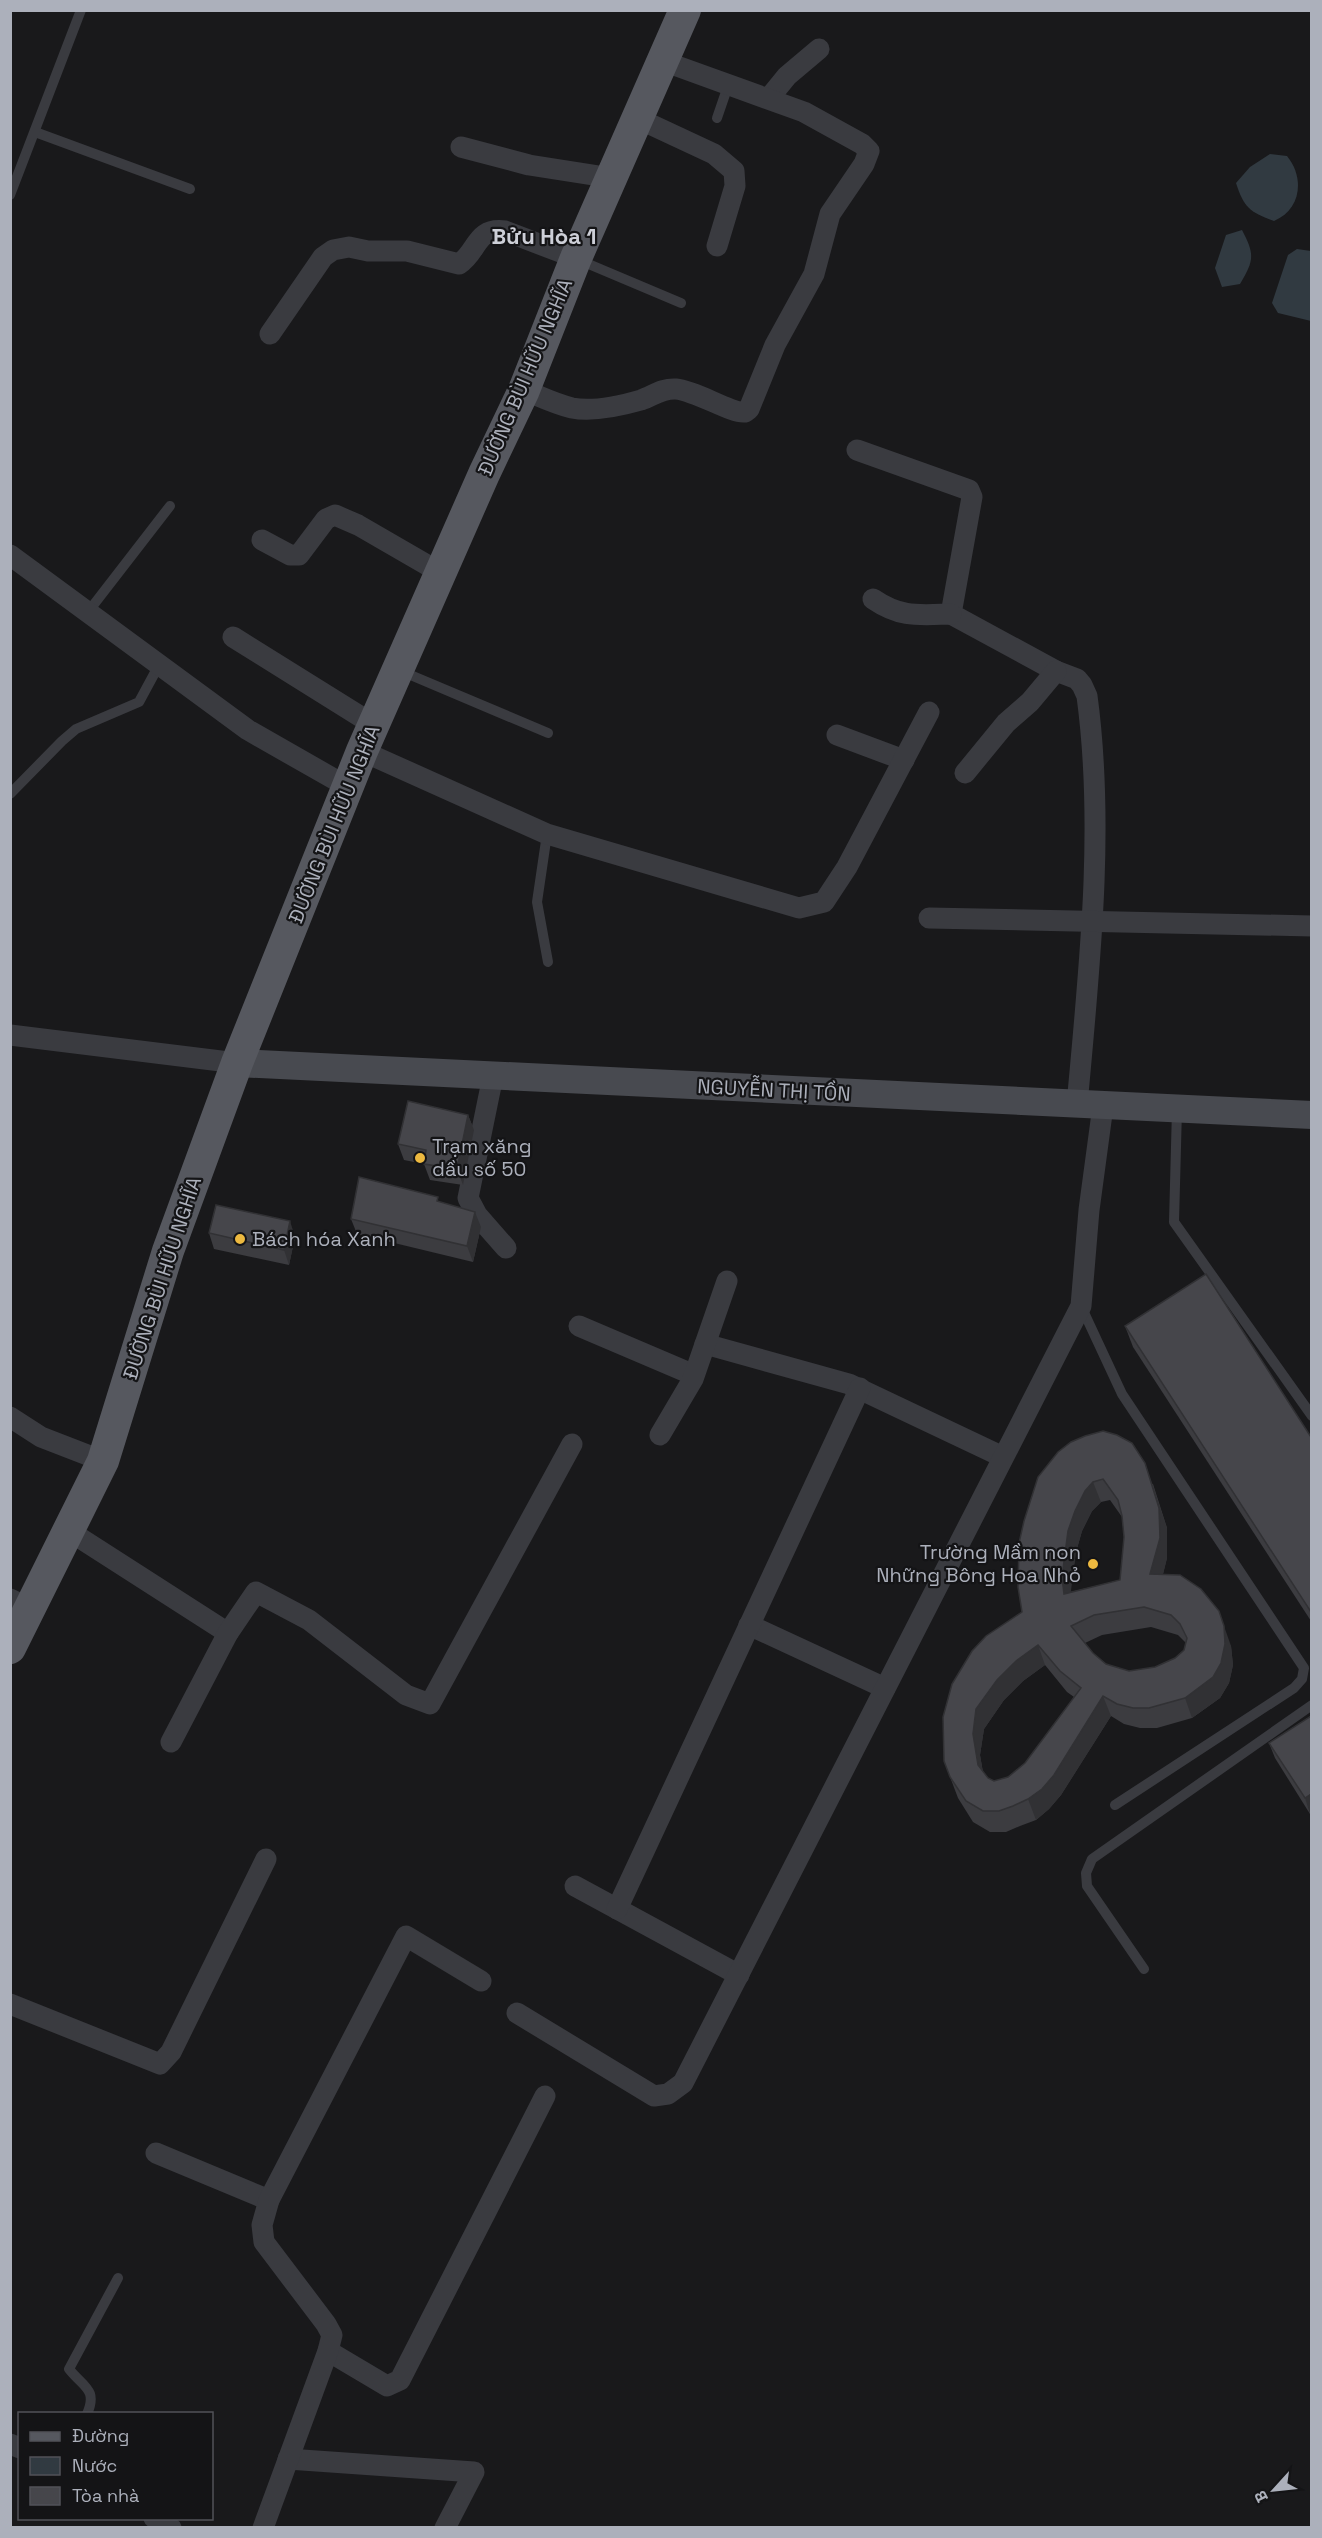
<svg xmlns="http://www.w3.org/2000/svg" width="1322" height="2538" font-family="'Space Grotesk',sans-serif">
<rect width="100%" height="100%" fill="#19191b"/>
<!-- water -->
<g fill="#313a41">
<path d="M1270 154 1287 156C1305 178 1301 210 1274 221 1250 212 1244 208 1236 183L1250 167Z"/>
<path d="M1242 230C1255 255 1254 260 1240 284L1222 287 1215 268 1226 235Z"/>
<path d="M1297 249 1311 251V321L1278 313 1272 303 1288 255Z"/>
</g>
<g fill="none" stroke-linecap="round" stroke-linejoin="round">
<!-- lane -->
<g stroke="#3a3b40" stroke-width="10">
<path d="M717 118 729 83"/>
<path d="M35 132 190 189"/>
<path d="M10 195 81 10"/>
<path d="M579 260 681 303"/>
<path d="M88 612 170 506"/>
<path d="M401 671 548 733"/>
<path d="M10 794 62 741 76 729 139 702 159 665"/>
<path d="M547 834 537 902 548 962"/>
<path d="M1177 1109 1174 1222 1312 1416"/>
<path d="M1081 1306 1122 1394 1304 1668 1302 1679 1294 1688 1115 1805"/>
<path d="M1144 1969 1087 1886 1086 1873 1092 1859 1312 1705"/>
<path d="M87 2414C98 2389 83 2387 69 2369L118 2278"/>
</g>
<!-- street -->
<g stroke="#3a3b40" stroke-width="21">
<path d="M769 98 787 76 819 49"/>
<path d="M639 119 714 154 734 171 735 186 717 246"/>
<path d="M461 147 529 165 612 178"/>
<path d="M270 334 323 257 333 250 349 247 368 251H407L459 264C478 252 475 227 505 231L576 258"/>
<path d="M524 390C539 396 555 404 572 408 592 412 620 406 641 400 653 396 662 388 676 389 697 391 732 414 745 412L749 409 775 345 814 274 830 214 864 164 869 151 862 144 804 112 663 61"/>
<path d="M857 450 969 490 972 497 951 614 1056 671 1077 679 1082 685 1087 696C1105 829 1089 971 1077 1105"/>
<path d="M262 540 290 555H299L326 519 335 515 358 525 441 573"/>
<path d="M10 555 248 730 348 787"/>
<path d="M873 599C901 618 918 615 951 614"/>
<path d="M233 637 374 725"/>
<path d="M837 735 904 760"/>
<path d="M362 751 547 834 799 908 824 902 847 867 929 712"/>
<path d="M965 773 1006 723 1030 702 1056 671"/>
<path d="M929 918 1312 926"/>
<path d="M10 1035 237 1063"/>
<path d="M493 1076 468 1198 477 1215 506 1248"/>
<path d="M579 1326 694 1375"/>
<path d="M705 1344 849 1384 1003 1457"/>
<path d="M10 1417 41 1437 103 1461"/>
<path d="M660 1435 693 1379 727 1281"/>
<path d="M69 1531 228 1633"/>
<path d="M10 1599 31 1609"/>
<path d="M749 1625 885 1688"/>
<path d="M171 1742 228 1633 256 1592 309 1620 406 1695 430 1704 572 1444"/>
<path d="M575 1886 739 1975"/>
<path d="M617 1909 860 1388"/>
<path d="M10 2004 160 2064 171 2052 266 1859"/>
<path d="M517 2013 654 2096 668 2094 683 2083 1081 1306 1089 1210 1103 1106"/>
<path d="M156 2153 269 2200"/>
<path d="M328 2351 387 2386 400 2380 545 2096"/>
<path d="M10 2444 20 2448"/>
<path d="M288 2459 474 2472 445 2528"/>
<path d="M154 2518 171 2528"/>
<path d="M263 2528 328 2351 332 2335 326 2324 264 2242 262 2225 269 2200 406 1936 481 1981"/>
</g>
<!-- secondary -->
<path stroke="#484a50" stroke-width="28" d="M237 1063 1312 1115"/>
<!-- primary -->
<path stroke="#56585f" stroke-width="32" d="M10 1648 103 1461 168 1251 237 1063 362 751 484 474 524 390 576 258 685 10"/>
</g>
<!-- wall -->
<g fill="#3c3c40" fill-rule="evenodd">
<path d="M468 1115 474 1130 463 1185 430 1180 424 1164 404 1160 398 1144Z"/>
<path d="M440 1202 475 1212 481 1227 473 1262 357 1234 351 1219Z"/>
<path d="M209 1233 295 1237 289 1265 214 1249Z"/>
<path d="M1125 1326 1311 1437V1621L1133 1347Z"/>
<path d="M1058 1452 1153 1484 1167 1528V1558L1163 1574 1231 1646 1233 1665 1229 1683 1220 1698 1192 1718 1157 1728H1140L1124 1724 1111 1716 1061 1795 1049 1809 1036 1820 1020 1826 1006 1832H990L973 1822 958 1798 944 1761 1022 1612ZM1110 1500 1122 1517 1124 1537 1120 1580 1070 1592 1076 1552 1082 1531 1092 1511 1101 1502ZM1151 1627 1178 1635 1186 1643 1184 1650 1175 1658 1155 1667 1129 1671 1106 1664 1093 1653 1085 1643 1102 1635ZM1045 1665 1067 1692 1074 1697 1025 1763 1008 1777 994 1781 988 1778 983 1772 980 1755 984 1729 1004 1700 1023 1681Z"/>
<path d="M1311 1716 1310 1814 1275 1758 1269 1743Z"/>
</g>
<!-- shaded-wall -->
<g fill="#313134">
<path d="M468 1115 474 1130 463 1185 457 1169Z"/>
<path d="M475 1212 481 1227 473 1262 467 1246Z"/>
<path d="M290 1221 295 1237 289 1265 284 1250Z"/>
<path d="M1145 1463 1167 1528V1558L1158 1594 1150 1574Z"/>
<path d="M1093 1482 1101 1502 1092 1511 1082 1531 1076 1552 1070 1598 1064 1594 1062 1577 1068 1531 1075 1511 1085 1491Z"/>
<path d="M1224 1626 1231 1646 1233 1665 1229 1683 1220 1698 1192 1718 1185 1698Z"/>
<path d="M1038 1645 1045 1665 1023 1681 1004 1700 984 1729 980 1755 985 1785 978 1765 973 1734 976 1709 997 1680 1016 1661Z"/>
<path d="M1103 1696 1111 1716 1061 1795 1049 1809 1036 1820 1028 1799Z"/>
<path d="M1311 1794V1813L1310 1814 1305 1798Z"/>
</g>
<!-- building -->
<g fill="#46464b" stroke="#313134" stroke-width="1.5" fill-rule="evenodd">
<path d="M408 1101 468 1115 457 1169 424 1164 426 1150 398 1144Z"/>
<path d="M359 1177 438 1197 437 1201 475 1212 467 1246 351 1219Z"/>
<path d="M216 1205 290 1221 284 1250 209 1233Z"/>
<path d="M1206 1274 1311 1437V1612L1125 1326Z"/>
<path d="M1103 1431 1117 1435 1132 1443 1145 1463 1159 1508 1160 1538 1150 1574 1180 1575 1201 1589 1219 1611 1224 1626 1225 1644 1221 1663 1213 1677 1185 1698 1149 1708H1133L1117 1704 1103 1696 1054 1775 1042 1789 1028 1799 1013 1806 999 1811H983L966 1801 950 1777 944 1761 943 1717 952 1684 972 1651 986 1636 1022 1612 1018 1587 1019 1543 1024 1521 1038 1477 1058 1452 1071 1442 1085 1436ZM1103 1479 1118 1500 1122 1516 1124 1537 1120 1580 1064 1594 1062 1577 1068 1531 1075 1511 1085 1491 1093 1482ZM1144 1607 1171 1615 1180 1624 1187 1638 1184 1650 1175 1658 1155 1667 1129 1671 1106 1664 1093 1653 1071 1626 1094 1615ZM1038 1645 1060 1671 1081 1688 1025 1763 1008 1777 994 1781 988 1778 978 1765 973 1734 976 1709 997 1680 1016 1661Z"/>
<path d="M1311 1716V1794L1305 1798 1269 1743Z"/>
</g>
<!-- markers -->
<g fill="#edb940" stroke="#141416" stroke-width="2">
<circle cx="420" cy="1158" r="6"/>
<circle cx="240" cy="1239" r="6"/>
<circle cx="1093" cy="1564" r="6"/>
</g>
<g text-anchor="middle" stroke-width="4.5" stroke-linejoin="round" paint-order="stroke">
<!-- street labels -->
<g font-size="20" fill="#acb0bb" stroke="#141416">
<text transform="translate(525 377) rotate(-67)" y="7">ĐƯỜNG BÙI HỮU NGHĨA</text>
<text transform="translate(334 824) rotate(-68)" y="7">ĐƯỜNG BÙI HỮU NGHĨA</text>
<text transform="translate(774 1090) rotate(3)" y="7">NGUYỄN THỊ TỒN</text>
<text transform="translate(162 1278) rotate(-72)" y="7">ĐƯỜNG BÙI HỮU NGHĨA</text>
</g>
<!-- poi labels -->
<g font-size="20" fill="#acb0bb" stroke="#141416" text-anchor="start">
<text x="432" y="1153">Trạm xăng<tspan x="432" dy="23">dầu số 50</tspan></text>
<text x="252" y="1246">Bách hóa Xanh</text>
<text x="1081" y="1559" text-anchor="end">Trường Mầm non<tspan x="1081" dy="23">Những Bông Hoa Nhỏ</tspan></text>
</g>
<!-- quarter labels -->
<g font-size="22" font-weight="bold" fill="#cdcfd7" stroke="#141416">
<text x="544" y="244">Bửu Hòa 1</text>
</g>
</g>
<!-- border -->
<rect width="1322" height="2538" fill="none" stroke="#acb0bb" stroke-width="24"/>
<!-- legend -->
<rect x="18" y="2412" width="195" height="108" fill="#141416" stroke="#515258" stroke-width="1.5"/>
<rect x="30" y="2432" width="30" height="9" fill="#56585f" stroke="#515258" stroke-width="1.5"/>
<text x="72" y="2442" font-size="18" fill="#acb0bb">Đường</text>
<rect x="30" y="2457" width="30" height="18" fill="#313a41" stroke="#515258" stroke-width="1.5"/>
<text x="72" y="2472" font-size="18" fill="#acb0bb">Nước</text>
<rect x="30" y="2487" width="30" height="18" fill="#46464b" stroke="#515258" stroke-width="1.5"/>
<text x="72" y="2502" font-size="18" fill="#acb0bb">Tòa nhà</text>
<!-- north arrow -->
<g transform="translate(1274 2490) rotate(243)" stroke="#141416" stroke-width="4.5" paint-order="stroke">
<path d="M0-4.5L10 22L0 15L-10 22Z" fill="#acb0bb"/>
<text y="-9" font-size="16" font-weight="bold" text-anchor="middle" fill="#acb0bb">B</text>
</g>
</svg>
